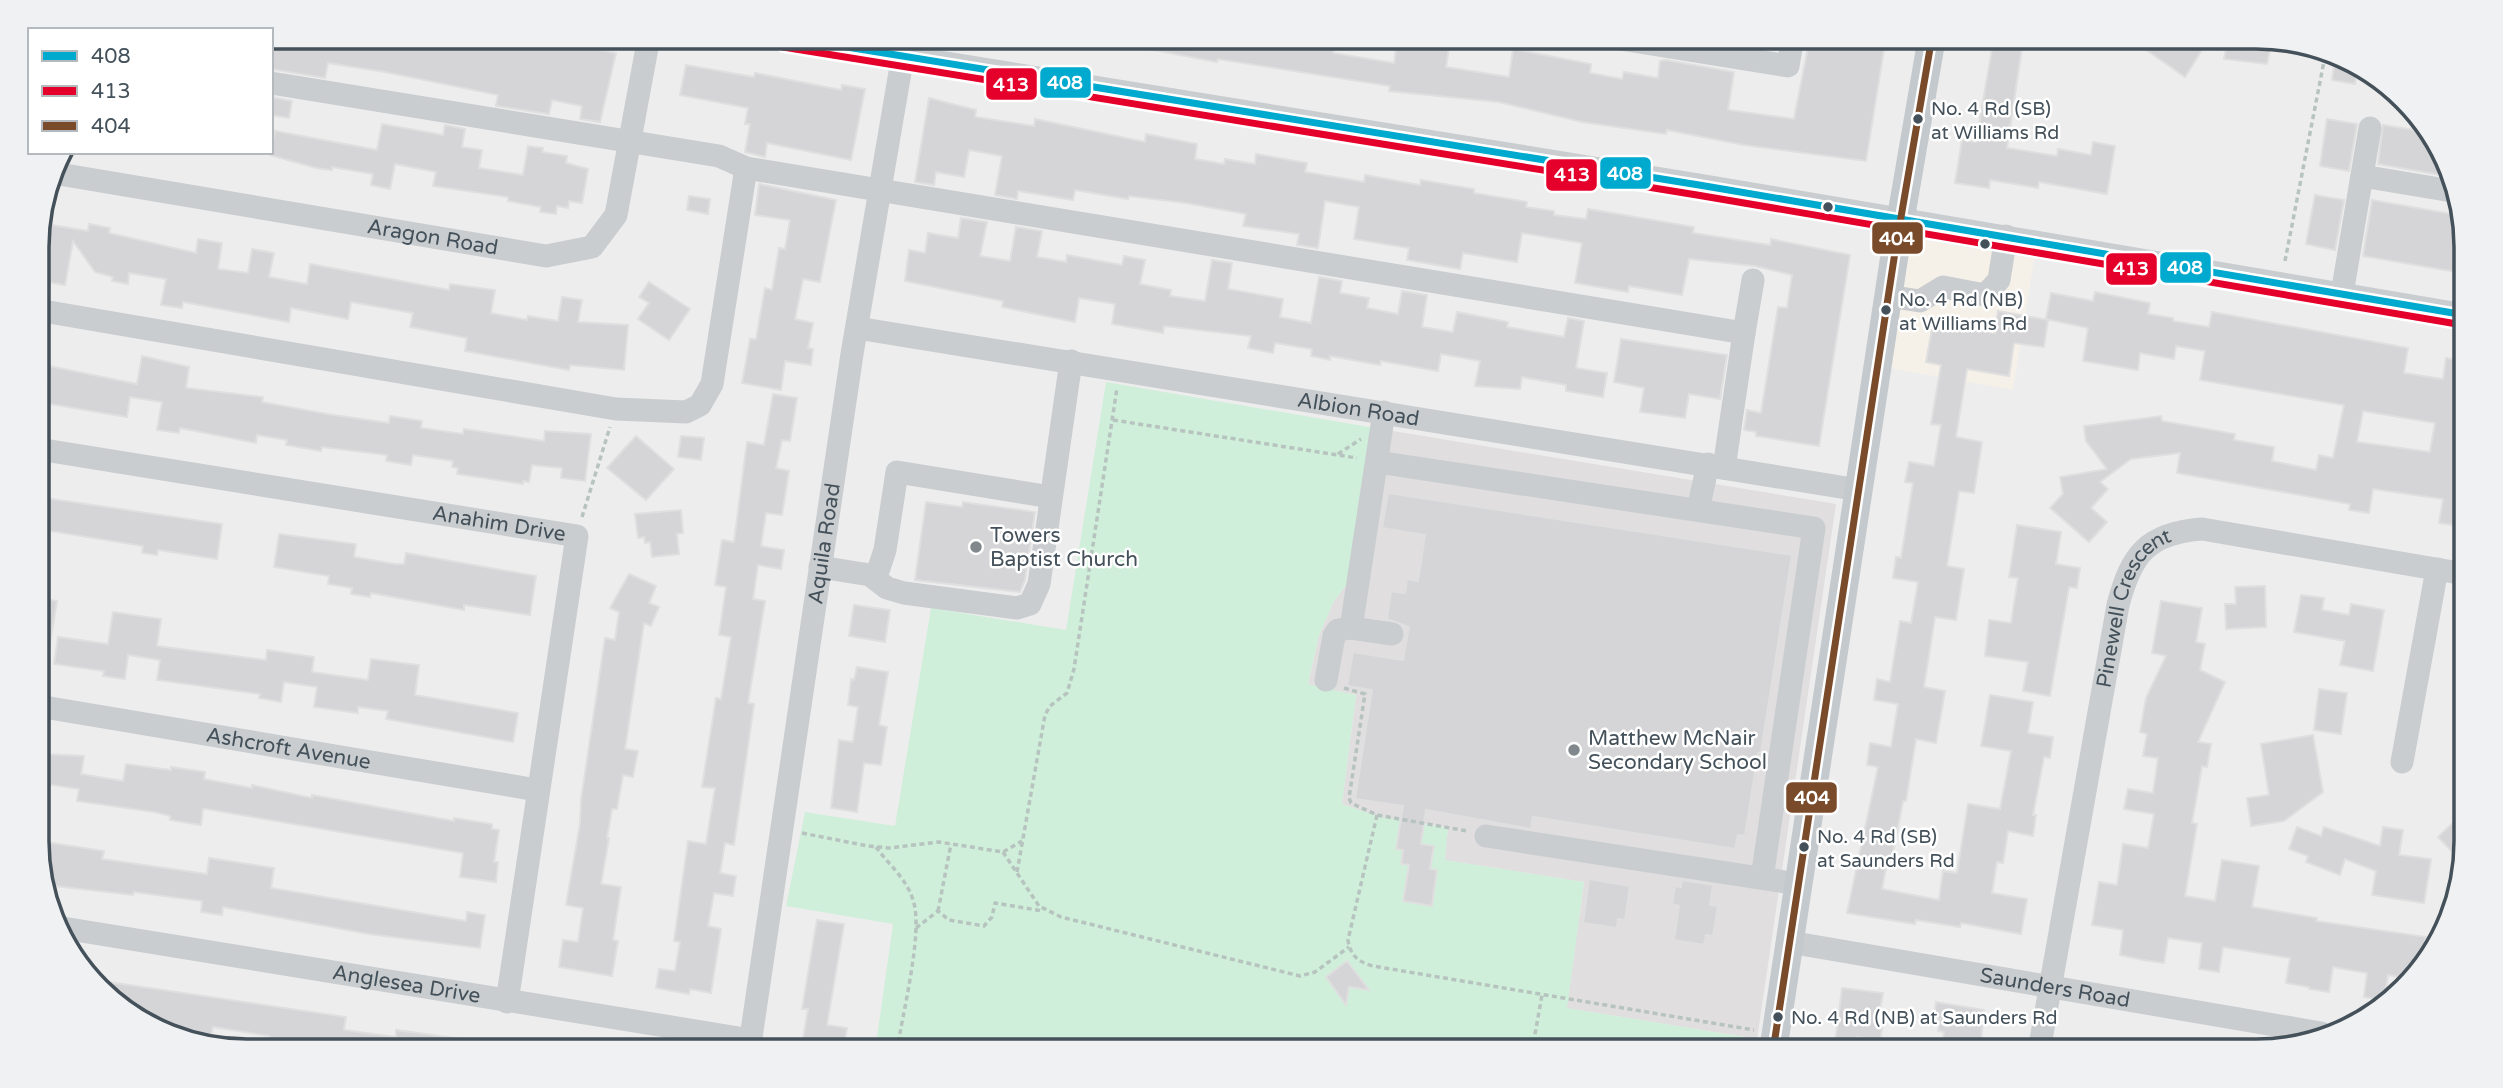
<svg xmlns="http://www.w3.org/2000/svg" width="2503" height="1088" font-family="'Varela Round',sans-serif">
<rect width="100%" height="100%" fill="#eeeded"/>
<!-- commercial -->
<path fill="#f6f1e8" d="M1906 237 2034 259 2013 390 1884 367Z"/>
<!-- education -->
<path fill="#e0dedf" d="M1375 428 1836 504 1757 1039 1566 1008 1584 882 1444 860 1448 828 1380 817 1342 804 1356 695 1308 685 1319 635 1334 601 1353 576Z"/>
<!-- green -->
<path fill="#d0efda" d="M1106 382 1375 428 1353 576 1334 601 1319 635 1308 684 1356 695 1342 804 1380 817 1448 828 1445 860 1584 882 1567 1008 1757 1039 1755 1051H875L893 924 786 906 805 812 895 826 931 608 1066 630Z"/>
<!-- building -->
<g fill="#d5d5d7" stroke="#dfdfe0" stroke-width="2" fill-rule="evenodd">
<path d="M271 37H532L616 53 600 122 580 119 582 106 552 100 549 114 496 106 498 95 385 72 328 63 325 78 271 69Z"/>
<path d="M1128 37H1336L1333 53 1394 63 1398 37H1416L1450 43 1446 67 1509 77 1513 49 1591 64 1590 73 1622 79 1624 72 1658 78 1660 61 1666 60 1734 72 1728 110 1794 119 1810 37 1850 44 1851 37H1886L1866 161 1744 145 1667 130 1666 134 1582 122 1499 102 1389 91 1390 86 1218 59 1217 62 1127 45Z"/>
<path d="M1756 37 1776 40 1774 50 1755 46Z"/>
<path d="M1994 37 2023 41 2007 148 2057 156 2058 149 2091 155 2093 142 2115 146 2107 194 2039 182 2038 188 1990 180 1989 188 1955 183 1962 140 1976 142Z"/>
<path d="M2128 37H2210L2185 77Z"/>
<path d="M2228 37 2272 40 2267 64 2224 59Z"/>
<path d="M2336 53 2357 69 2355 84 2332 80Z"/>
<path d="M686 65 754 77 755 73 841 90 842 85 865 89 851 160 767 143 765 157 745 152 750 124H745L748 108 680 95Z"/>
<path d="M271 97 292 101 289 118 271 115Z"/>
<path d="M929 98 976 110 975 117 1034 126 1035 119 1145 142 1146 134 1197 144 1195 159 1224 164 1225 159 1255 164 1256 154 1307 163 1305 172 1364 182 1365 175 1420 185 1421 180 1474 189V193L1527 202 1526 207 1554 211V215L1586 219 1588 209 1694 227 1693 233 1770 245 1771 239 1850 255 1819 446 1756 436V432L1744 430 1747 410 1761 413 1778 307 1787 308 1792 275 1755 266 1689 259 1682 295 1629 286 1628 292 1575 283 1582 243 1522 233 1517 262 1463 253 1460 269 1407 260 1409 248 1354 239 1359 207 1325 201 1318 248 1297 245 1299 234 1243 226 1246 214 1186 203 1129 196 1128 199 1075 190 1073 200 1018 191 1017 199 995 195 1002 156 969 150 964 177 936 172 934 185 915 182Z"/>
<path d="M2327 119 2357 124 2349 171 2320 166Z"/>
<path d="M382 124 443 135 445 125 465 129 462 147 482 150 479 168 523 175 528 146 543 148 542 152 567 156 566 163 588 169 582 203 569 201 568 208 557 206 556 214 540 212 541 207 508 201V197L433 186 436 172 395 164 390 189 371 185 373 174 332 167V170L316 168 270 155 275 131 377 150Z"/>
<path d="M2383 125 2421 131 2420 135 2430 136 2446 176 2378 164Z"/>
<path d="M759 184 836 200 820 282 803 279 795 319 813 323 808 348 813 349 811 365 785 361 781 390 742 383 750 339H756L765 288 772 290 779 248 785 249 790 220 755 215Z"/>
<path d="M2315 195 2344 200 2335 250 2306 244Z"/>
<path d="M689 196 710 199 708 214 687 210Z"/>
<path d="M2372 200 2463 216 2457 272 2363 256Z"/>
<path d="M961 218 987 222 980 256 1010 261 1016 227 1042 231 1037 257 1066 262 1067 255 1122 265 1124 256 1145 260 1140 284 1171 290 1170 296 1205 301 1212 260 1232 263 1228 289 1283 299 1280 317 1311 323 1319 277 1342 281 1340 293 1369 298 1367 308 1398 314 1402 291 1427 295 1422 327 1453 332 1457 312 1508 322 1507 327 1564 337 1568 318 1584 321 1576 368 1607 373 1603 397 1566 391V385L1522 377 1520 389 1475 386 1480 361 1441 354 1438 371 1381 361 1380 365 1330 356V360L1311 356 1312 349 1275 343 1273 353 1248 348 1251 336 1164 326 1163 333 1112 324 1115 304 1079 298 1075 322 1002 307 1003 301 905 281 909 250 925 253 928 233 958 238Z"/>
<path d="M40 223 88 231 89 224 110 228 109 233 196 253 198 239 222 243 218 269 248 273 252 249 274 253 269 277 307 284 310 264 449 290 450 284 495 290 491 313 527 320 528 316 558 321 562 297 582 300 578 322 628 325 624 370 570 365 569 370 465 351 467 338 410 327 413 313 351 302 348 319 291 308 289 322 183 302 182 308 161 305 166 279 129 273 128 284 112 281 113 277 95 272 73 241 65 285 37 280Z"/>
<path d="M649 282 690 309 669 340 638 319 649 303 639 297Z"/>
<path d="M2095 292 2150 303 2148 314 2173 318V321L2209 327 2212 312 2408 348 2404 373 2443 379 2446 358 2465 361 2461 386H2465V491L2460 526 2439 523 2443 499 2373 489 2369 513 2349 510 2350 504 2177 473 2180 453 2131 459 2100 482 2108 489 2091 508 2107 522 2089 542 2050 508 2063 494 2060 477 2107 469 2086 441 2084 426 2161 416 2162 421 2235 434 2234 440 2274 447 2272 461 2316 470 2319 455 2333 458 2344 405 2200 380 2205 351 2176 346 2174 359 2140 353 2138 370 2083 361 2088 328 2046 319 2051 293 2093 301ZM2363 411 2435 423 2430 452 2357 442Z"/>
<path d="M1998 311 2048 320 2044 347 2014 343 2009 376 1967 369 1956 437 1982 442 1974 493 1959 491 1947 566 1964 569 1956 620 1935 617 1924 687 1945 691 1936 743 1916 739 1906 801H1903L1892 858 1888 857 1882 889 1939 900 1943 871 1957 873 1968 804 2000 809 2011 751 1981 746 1990 695 2033 702 2028 733 2053 737 2050 758 2044 757 2033 815H2036L2033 836 2008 831 2003 863 1997 862 1992 893 2027 899 2021 934 1961 923 1960 927 1916 920 1915 924 1847 913 1878 767 1867 765 1870 743 1891 747 1898 704 1874 700 1877 679 1890 682 1900 621 1911 623 1918 582 1893 578 1896 557 1901 558 1913 483 1905 482 1909 462 1934 466 1941 425 1931 424 1941 365 1926 362 1933 323 1995 333Z"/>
<path d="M1621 339 1727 355 1720 399 1689 394 1685 418 1640 412 1644 388 1614 382Z"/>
<path d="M142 356 189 367 186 388 263 397 262 402 327 414 389 423 390 416 422 421 421 428 463 434 464 429 544 441 545 431 591 434 585 481 561 478 562 468 532 465 529 482 523 481V484L457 474 458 468 452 467 453 461 413 455 411 465 386 461 387 455 322 447 321 451 286 445 287 440 257 435 256 443 180 428 179 433 157 430 162 402 130 397 127 417 38 402 39 364 137 384Z"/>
<path d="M773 394 797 398 790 441 782 440 776 468 789 471 782 515 766 513 761 546 784 550 781 569 758 565 753 599 765 601 748 703 754 704 734 845 725 843 720 873 736 876 733 896 714 893 708 926 721 929 711 993 690 989 689 994 656 988 659 969 675 971 680 942 674 941 688 841 706 844 715 788 702 787 716 698 721 699 731 637 719 635 726 587 715 585 722 540 734 542 747 442 764 445Z"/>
<path d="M636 436 674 469 646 500 607 468Z"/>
<path d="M681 436 704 438 701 460 678 457Z"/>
<path d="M1388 493 1792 555 1761 752 1758 753 1745 836 1738 835 1735 849 1533 817 1531 829 1426 810 1421 844 1434 846 1430 869 1437 870 1432 906 1403 901 1409 865 1401 864 1403 850 1396 849 1403 806 1355 799 1372 690 1347 686 1353 652 1403 660 1409 627 1387 619 1391 591 1405 593 1407 579 1418 581 1425 535 1382 528Z"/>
<path d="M38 497 222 524 217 559 158 550 157 555 142 553 143 546 38 529Z"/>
<path d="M926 502 962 507 963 502 1035 512 1025 580 1020 592 915 580Z"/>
<path d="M681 510 683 533 677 534 679 554 652 557 650 542 645 543 644 537 638 538 635 514Z"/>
<path d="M2017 525 2061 532 2056 564 2080 568 2077 588 2069 587 2050 696 2023 691 2028 662 1985 656 1989 620 2011 623 2018 578 2009 577Z"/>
<path d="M279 534 356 544 354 557 395 564H404L406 553 536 576 530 615 464 605V610L371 593 370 597 351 594 352 588 328 584 329 576 274 567Z"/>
<path d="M629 574 656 586 649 603 659 607 651 626 644 623 625 749 638 751 633 777 623 775 617 809H612L607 838H609L601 884 621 887 613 940 618 941 612 976 559 967 563 940 578 942 583 908 566 905 580 824 581 800 605 638 615 640 619 612 610 608Z"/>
<path d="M2265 586 2266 627 2226 629 2225 604H2236L2235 587Z"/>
<path d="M2301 595 2324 598 2322 610 2349 615 2351 604 2384 610 2373 671 2340 665 2345 641 2294 632Z"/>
<path d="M38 598 57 601 46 667 38 666Z"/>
<path d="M2161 601 2202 608 2196 642 2205 644 2200 670 2225 682 2198 742 2211 744 2207 767 2202 766 2192 823 2197 824 2185 896 2215 901 2222 860 2259 866 2252 907 2317 918 2316 921 2426 937 2425 941 2438 943 2423 969 2412 979 2388 975 2384 1000 2364 997 2367 973 2333 967 2329 992 2309 989V987L2286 983 2290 958 2223 947 2219 972 2199 969 2202 943 2168 938 2164 963 2143 960 2120 955 2123 930 2092 925 2099 882 2117 885 2123 844 2148 848 2154 814 2124 809 2128 789 2153 793 2158 758 2143 756 2147 734 2140 732 2146 698 2166 656 2152 653Z"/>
<path d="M854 605 890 610 885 642 849 636Z"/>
<path d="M113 612 161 619 157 646 266 660 267 650 314 657 312 672 368 680 371 659 419 665 415 695 518 713 513 742 386 719 388 711 358 707V713L314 707 317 687 284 682 281 702 259 698 260 694 157 680 160 660 128 655 125 679 103 676 104 671 54 664 58 637 108 644Z"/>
<path d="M857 667 888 672 879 725 887 727 881 765 864 763 857 812 831 808 839 740 853 742 858 707 848 705 851 679 854 680Z"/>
<path d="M2319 689 2347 693 2341 734 2314 730Z"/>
<path d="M2313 735 2323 792 2284 821 2251 826 2247 798 2269 795 2261 744Z"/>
<path d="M43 754 84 756 81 774 123 781 126 764 171 770V767L205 772 204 779 252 788V785L312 798V795L454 821V818L492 824V829L499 830 494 862H498L496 882 460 877 463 853 206 809H203L201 825 170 820V816L154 812 77 801 79 789 39 783Z"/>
<path d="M2466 810V841L2462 862 2438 837Z"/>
<path d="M2297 827 2321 836 2324 827 2380 846 2383 827 2403 830 2399 855 2431 859 2424 903 2372 895 2376 871 2345 859 2340 875 2306 862 2308 856 2289 849Z"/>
<path d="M39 841 104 851 102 859 207 874 209 858 274 868 271 888 466 921 467 912 485 915 480 948 369 934 223 907 222 915 201 912 202 901 134 892 133 895 46 885 39 869Z"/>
<path d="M1589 879 1630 886 1625 920 1618 919 1617 928 1583 923Z"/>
<path d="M1682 880 1713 885 1710 905 1718 906 1713 936 1706 935 1704 945 1674 940 1679 906 1672 904 1675 886 1681 887Z"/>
<path d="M817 920 844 924 827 1025 847 1028 843 1051H801L808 1009H802Z"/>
<path d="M1347 961 1369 990 1349 987 1346 1005 1326 977Z"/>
<path d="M95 980 346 1017 344 1030 396 1037V1030L490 1043 489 1051H304L268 1046 270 1036 213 1027 211 1037 198 1034 197 1041 166 1035Z"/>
<path d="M1842 988 1883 993 1878 1022 1883 1023 1880 1041 1857 1037 1855 1051H1834Z"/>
<path d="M1936 1002 1984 1010 1980 1051H1941L1944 1032 1938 1031 1940 1019 1934 1018Z"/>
</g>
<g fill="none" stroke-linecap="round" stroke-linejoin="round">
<!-- path -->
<g stroke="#b6c3be" stroke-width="3.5" stroke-dasharray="5 3.5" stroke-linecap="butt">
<path d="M2285 261 2326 51"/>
<path d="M1113 420 1357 458"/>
<path d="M1338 454 1361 439"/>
<path d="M582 517 610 427"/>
<path d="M2463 554 2465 539"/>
<path d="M1344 688 1365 694 1349 798 1351 803 1377 815 1467 831"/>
<path d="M1377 815 1348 940C1350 955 1358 962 1373 966L1754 1030"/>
<path d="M802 833 868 846 889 848 939 842 1003 852 1022 841"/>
<path d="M876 847C888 864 907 879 913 900 924 931 902 1015 897 1051"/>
<path d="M1003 852 1039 906 1061 917 1300 976 1315 972 1349 947"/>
<path d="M1017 872 1045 715 1050 706 1067 693 1074 669 1117 388"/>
<path d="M938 911 951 844"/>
<path d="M916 928 938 911 949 920 984 926 992 917 995 903 1043 911"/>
<path d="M1532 1051 1542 995"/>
</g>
<!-- minor -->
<g stroke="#c9cdcf" stroke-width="23">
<path d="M785 37 1699 185 2465 315"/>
<path d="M1608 37 1788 66 1793 37"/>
<path d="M271 83 719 156 746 168 1744 333 1724 468"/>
<path id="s1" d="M53 173 546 256 592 247 616 215 649 37"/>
<path d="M2362 176 2452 191"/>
<path d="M2342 294 2370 128"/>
<path d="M1888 296 1920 301 1943 287 1985 295 1999 280 2006 236"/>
<path d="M37 310 616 409 686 412 700 405 712 384 746 168"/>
<path id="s2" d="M857 328 1859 490"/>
<path d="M1744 333 1753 280"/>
<path id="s3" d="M38 449 577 536 507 1002"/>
<path d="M1377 462 1814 528 1762 878"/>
<path d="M1698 510 1708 464"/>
<path d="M820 567 870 575 887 588 904 593 1017 608 1030 604 1039 584 1071 361"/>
<path d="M876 577 885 550 897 472 1051 497"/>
<path d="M1351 628 1392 634"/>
<path d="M1326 680 1334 636 1338 630 1351 628 1384 412"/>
<path id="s4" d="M38 706 537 790"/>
<path d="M2402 762 2437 569"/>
<path d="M1486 836 1799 884"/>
<path id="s5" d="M63 928 751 1040"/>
<path id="s6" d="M1789 942 2321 1033"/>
<path id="s7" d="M749 1051 852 354 906 37"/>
<path id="s8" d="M2039 1051 2118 605C2131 555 2147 533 2202 529L2465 574"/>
</g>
<!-- major -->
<path stroke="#c4c9cd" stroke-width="28" d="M1773 1051 1895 252 1932 37"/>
<defs>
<path id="bus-1" d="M785 37 1699 185 2465 315"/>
<path id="bus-2" d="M783 47 1697 195 2463 325"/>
<path id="bus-3" d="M1773 1051 1895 252 1932 37"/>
</defs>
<!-- bus-1 casing -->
<use href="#bus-1" stroke="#fff" stroke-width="12"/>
<!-- bus-2 casing -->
<use href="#bus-2" stroke="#fff" stroke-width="12"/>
<!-- bus-3 casing -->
<use href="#bus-3" stroke="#fff" stroke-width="12"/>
<!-- bus-1 -->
<use href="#bus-1" stroke="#00a9ce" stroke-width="7"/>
<!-- bus-2 -->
<use href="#bus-2" stroke="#e4002b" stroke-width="7"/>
<!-- bus-3 -->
<use href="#bus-3" stroke="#7a4b2a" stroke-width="7"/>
</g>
<!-- markers -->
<g fill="#44515a" stroke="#fff" stroke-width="2.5">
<circle cx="1918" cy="119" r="6"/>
<circle cx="1828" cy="207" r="6"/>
<circle cx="1985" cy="244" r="6"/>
<circle cx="1886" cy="310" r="6"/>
<circle cx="1804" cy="847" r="6"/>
<circle cx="1778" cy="1017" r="6"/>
</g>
<g fill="#80888d" stroke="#fff" stroke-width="2.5">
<circle cx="976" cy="547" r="7"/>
<circle cx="1574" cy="750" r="7"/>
</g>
<g text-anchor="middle" stroke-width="5" stroke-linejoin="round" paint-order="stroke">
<!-- bus labels -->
<g font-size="19" fill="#44515a" stroke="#fff" text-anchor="start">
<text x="1931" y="115">No. 4 Rd (SB)<tspan x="1931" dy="24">at Williams Rd</tspan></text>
<text x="1899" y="306">No. 4 Rd (NB)<tspan x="1899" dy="24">at Williams Rd</tspan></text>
<text x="1817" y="843">No. 4 Rd (SB)<tspan x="1817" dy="24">at Saunders Rd</tspan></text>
<text x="1791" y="1024">No. 4 Rd (NB) at Saunders Rd</text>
</g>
<!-- street labels -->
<g font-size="21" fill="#44515a" stroke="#fff">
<text dy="7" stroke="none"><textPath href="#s1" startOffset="385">Aragon Road</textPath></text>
<text dy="7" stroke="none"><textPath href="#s2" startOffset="508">Albion Road</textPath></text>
<text dy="7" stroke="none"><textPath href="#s3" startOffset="467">Anahim Drive</textPath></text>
<text dy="7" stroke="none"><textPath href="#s7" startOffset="513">Aquila Road</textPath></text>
<text dy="7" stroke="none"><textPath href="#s8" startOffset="457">Pinewell Crescent</textPath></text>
<text dy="7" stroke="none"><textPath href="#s4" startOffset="254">Ashcroft Avenue</textPath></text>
<text dy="7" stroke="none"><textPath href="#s5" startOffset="348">Anglesea Drive</textPath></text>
<text dy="7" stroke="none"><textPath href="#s6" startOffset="270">Saunders Road</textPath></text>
</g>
<!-- poi labels -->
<g font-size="21" fill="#44515a" stroke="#fff" text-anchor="start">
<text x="990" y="542">Towers<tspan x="990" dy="24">Baptist Church</tspan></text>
<text x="1588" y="745">Matthew McNair<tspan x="1588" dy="24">Secondary School</tspan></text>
</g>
</g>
<!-- crop -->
<path d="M0 0H2503V1088H0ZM247 49H2256A198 198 0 0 1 2454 247V841A198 198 0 0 1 2256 1039H247A198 198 0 0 1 49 841V247A198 198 0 0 1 247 49Z" fill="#f0f1f2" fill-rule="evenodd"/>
<path fill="none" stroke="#44515a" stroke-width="3.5" d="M247 49H2256A198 198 0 0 1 2454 247V841A198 198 0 0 1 2256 1039H247A198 198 0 0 1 49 841V247A198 198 0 0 1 247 49Z"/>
<g stroke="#fff" stroke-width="2.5">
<rect x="1039" y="66" width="53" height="33" rx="7" fill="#00a9ce"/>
<rect x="985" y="67" width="53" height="34" rx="7" fill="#e4002b"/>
<rect x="1599" y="156" width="53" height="34" rx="7" fill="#00a9ce"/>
<rect x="1545" y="158" width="53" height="34" rx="7" fill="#e4002b"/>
<rect x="1871" y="221" width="53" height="34" rx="7" fill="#7a4b2a"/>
<rect x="2159" y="251" width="53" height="33" rx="7" fill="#00a9ce"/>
<rect x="2105" y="252" width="53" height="34" rx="7" fill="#e4002b"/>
<rect x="1785" y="781" width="53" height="33" rx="7" fill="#7a4b2a"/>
</g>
<g font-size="19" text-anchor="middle" font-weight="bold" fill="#fff">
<text x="1065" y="89">408</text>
<text x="1011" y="91">413</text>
<text x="1625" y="180">408</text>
<text x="1572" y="181">413</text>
<text x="1897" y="245">404</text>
<text x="2185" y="274">408</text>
<text x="2131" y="275">413</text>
<text x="1812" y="804">404</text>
</g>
<!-- legend -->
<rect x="28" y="28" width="245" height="126" fill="#ffffff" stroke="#b4b9bd" stroke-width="2"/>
<rect x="42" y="51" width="35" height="10" fill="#00a9ce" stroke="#b4b9bd" stroke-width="2"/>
<text x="91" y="63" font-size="21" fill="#44515a">408</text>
<rect x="42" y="86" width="35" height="10" fill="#e4002b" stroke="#b4b9bd" stroke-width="2"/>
<text x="91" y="98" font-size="21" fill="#44515a">413</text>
<rect x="42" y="121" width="35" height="10" fill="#7a4b2a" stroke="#b4b9bd" stroke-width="2"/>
<text x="91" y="133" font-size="21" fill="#44515a">404</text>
</svg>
